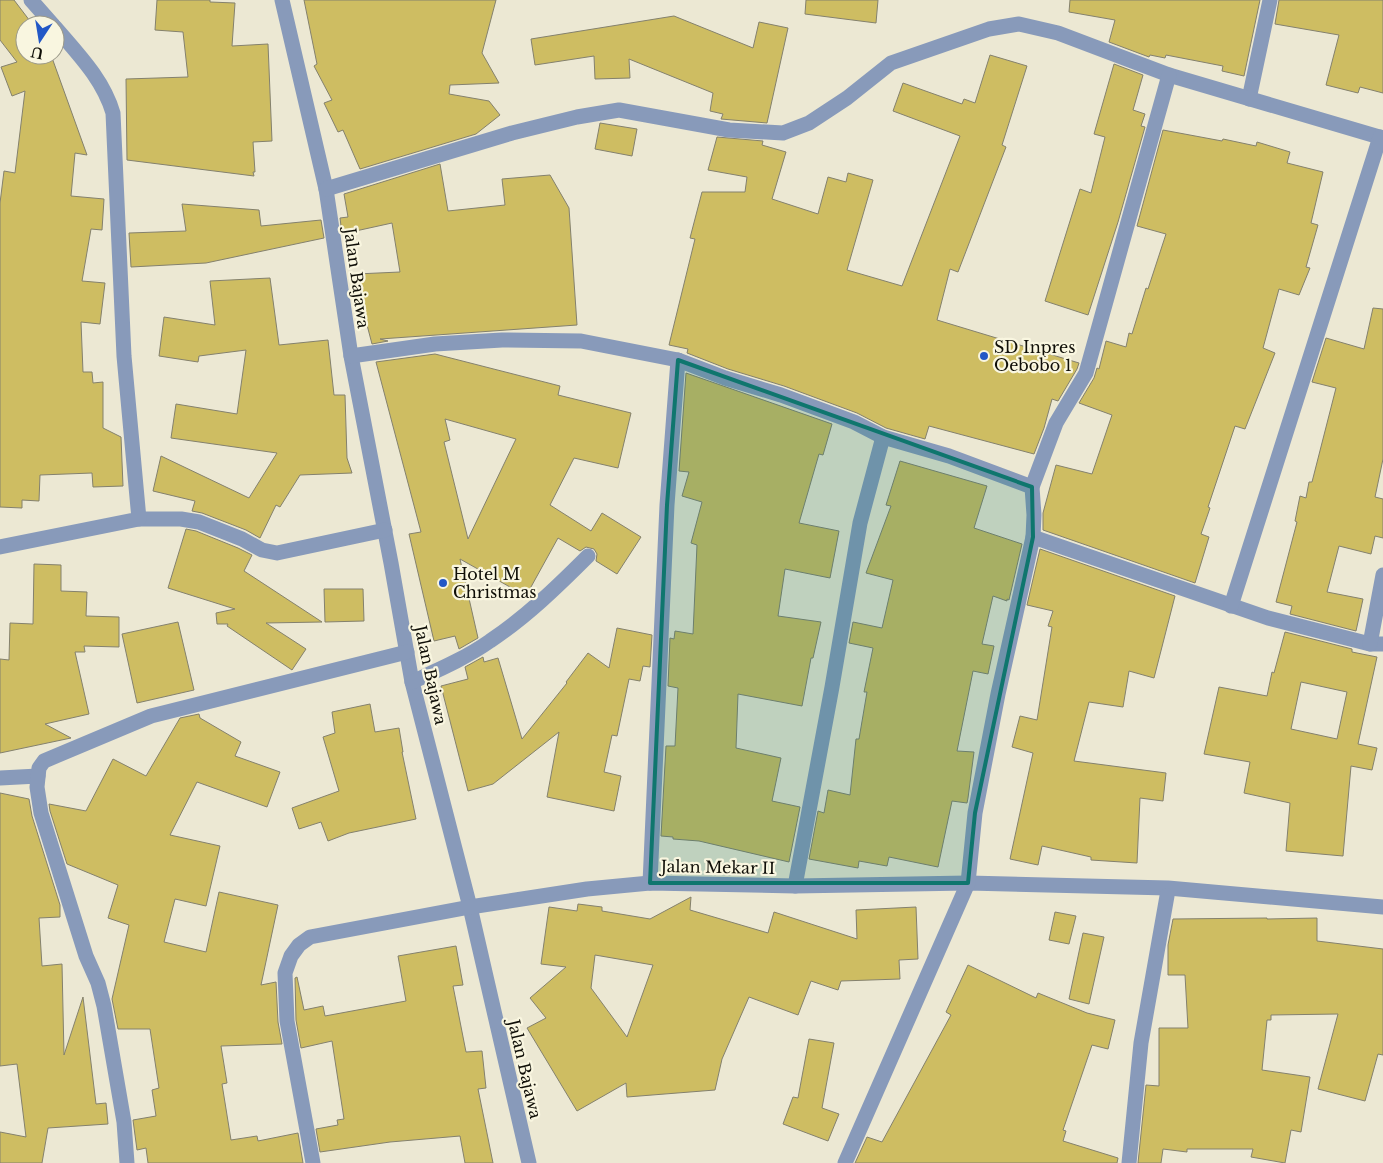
<svg xmlns="http://www.w3.org/2000/svg" width="1383" height="1163" font-family="'Libre Baskerville',serif">
<rect width="100%" height="100%" fill="#ece8d3"/>
<!-- building -->
<g fill="#cebd62" stroke="#84816d" fill-rule="evenodd">
<path d="M0 0H14L33 25H25V55H51L87 155 75 153 71 196 104 199 102 230 91 229 82 281 105 283 100 324 81 322 83 372H92L93 383 103 382V428L121 437 123 486 93 487 92 473 40 475 39 501 22 500V508L0 507V203L4 171 15 173 25 91 12 96 1 67 17 62 0 40Z"/>
<path d="M157 0H210V2L235 3 232 46 268 44 272 141 253 142 255 172H253L254 176 127 160 126 79 188 77 183 32 155 30Z"/>
<path d="M304 0H496L482 53 499 83 450 85 449 94 489 101 500 115 476 134 360 169 343 130 338 132 324 103 332 100 314 66 317 64Z"/>
<path d="M806 0H878L876 23 805 14Z"/>
<path d="M1070 0H1260L1244 76 1222 71 1223 66 1166 55 1165 58 1150 55 1149 57 1109 42 1115 20 1069 12Z"/>
<path d="M1279 0H1383V93L1360 87 1358 93 1326 85 1339 35 1275 24Z"/>
<path d="M674 16 753 48 759 22 788 28 767 123 721 119 723 114 710 111 713 93 629 59 630 78 595 79 594 56 535 65 531 39Z"/>
<path d="M990 55 1027 66 1002 145 1006 147 958 272 950 269 937 320 1079 363 1077 369 1058 401 1052 399 1044 428 1034 454 929 426 925 439 886 428 857 413 784 386 728 369 687 353 688 349 669 345 695 239 690 238 702 192H745L747 177 708 170 717 137 763 141 762 145 786 152 772 199 818 214 828 177 846 182 848 173 873 180 847 270 902 286 960 136 893 111 903 83 962 104 964 99 975 103Z"/>
<path d="M1114 64 1143 75 1133 110 1145 114 1141 126 1145 127 1118 222 1088 315 1045 301 1080 189 1091 193 1105 137 1094 134Z"/>
<path d="M600 123 637 129 632 156 595 149Z"/>
<path d="M1163 130 1222 141 1223 139 1256 146 1257 142 1290 152 1287 163 1323 172 1311 223 1318 225 1306 267 1310 268 1299 295 1279 289 1263 348 1275 353 1245 429 1235 426 1208 507 1210 508 1201 534 1209 537 1195 583 1043 530V513L1056 465 1092 474 1112 415 1079 403 1094 378 1097 368 1099 369 1106 341 1126 347 1129 333 1132 334 1146 288 1148 289 1166 234 1137 226Z"/>
<path d="M440 164 448 211 505 205 502 179 550 175 569 208 577 325 380 339 388 341 372 344 357 287 356 274 400 272 392 223 342 234 340 218 348 217 344 194Z"/>
<path d="M182 204 259 210 261 226 321 220 324 238 206 263 131 267 129 233 186 231Z"/>
<path d="M270 278 279 345 328 340 334 395H345L347 458 352 473 300 475 280 507 276 505 260 538 246 530 202 513 192 511 195 501 153 491 161 456 249 498 277 453 171 438 176 404 237 414 246 350 199 356 198 362 159 356 164 317 215 325 210 281Z"/>
<path d="M1373 308 1383 309V459L1375 497 1383 499V538L1375 536 1371 554 1339 546 1327 592 1363 599 1356 631 1290 614 1292 606 1276 602 1297 522 1295 521 1300 496 1306 498 1309 482H1312L1336 388 1312 382 1326 338 1364 349Z"/>
<path d="M435 354 560 386 558 395 631 413 618 468 574 458 550 505 591 531 602 513 641 537 617 574 596 561 597 554 594 549 586 547 580 551 558 538 526 596 460 559 478 638 459 649 455 636 434 641 409 534 421 532 376 362ZM445 419 516 439 468 539 444 442 450 440Z"/>
<path d="M686 373 832 424 823 455 819 454 799 523 839 531 830 578 785 569 778 616 821 622 813 658H811L802 706 738 694 736 748 781 758 772 801 800 807 789 862 699 841 673 839V837L661 836 666 746H675L678 688 668 686 670 638 674 639 675 631 693 634 697 545 691 543 702 502 682 496 689 472 679 471Z"/>
<path d="M900 461 987 486 974 528 1022 544 1009 600 1007 599V601L993 596 982 644 994 646 988 674 973 671 957 751 974 752 968 798 967 803 952 801 938 867 889 857 887 866 859 861 858 868 809 859 818 811 824 813 828 790 850 795 856 739H859L867 692H864L873 648 849 643 853 622 882 628 893 580 866 573 891 506 886 505Z"/>
<path d="M186 529 196 531 238 548 252 555 244 571 322 622 266 623 306 649 292 670 227 626 228 624H217L216 613 235 609 168 588Z"/>
<path d="M1040 549 1175 596 1154 678 1129 671 1123 707 1089 702 1074 761 1166 773 1163 801 1140 798 1137 863 1091 860V857L1042 846 1038 865 1010 859 1033 753 1012 747 1020 716 1037 720 1052 627 1048 626 1053 611 1027 605Z"/>
<path d="M34 564 61 565V591L87 592 86 616 119 617V647L84 646 85 652H75L89 714 45 724 71 738 0 753V659L9 660 10 623 33 624Z"/>
<path d="M324 589H363L364 621 325 622Z"/>
<path d="M178 622 194 690 137 703 122 634Z"/>
<path d="M617 628 652 635 650 667 643 666 640 681 629 679 617 736 612 735 604 772 621 776 614 811 547 797 559 732 493 784 468 791 441 686 468 679 465 667 483 657 484 662 498 658 522 739 567 683 566 682 588 653 609 668Z"/>
<path d="M1285 632 1352 649V652L1377 657 1358 744 1377 748 1372 770 1351 766 1343 856 1286 851 1290 803 1244 793 1250 762 1204 754 1219 687 1267 696 1272 672 1274 673ZM1301 682 1347 692 1337 739 1291 729Z"/>
<path d="M370 704 375 732 399 728 403 752H402L416 819 349 833 328 841 321 822 299 829 292 808 339 791 323 737 335 733 332 712Z"/>
<path d="M199 714 200 718 241 742 235 756 280 772 267 807 197 782 170 835 220 846 206 906 175 899 164 942 206 952 219 892 278 905 261 985 276 982 278 1022 282 1044 221 1046 227 1083 222 1084 231 1140 257 1136 258 1141 298 1133 303 1163H148L146 1148 137 1150 133 1120 156 1116 152 1090 159 1088 150 1029H118L112 999 129 925 108 918 118 885 67 864 50 811 49 804 86 811 113 759 146 776 180 718Z"/>
<path d="M0 793 29 799 32 816 60 905V917L39 918 42 966 62 964 64 1055 83 997 96 1104 106 1103 108 1124 48 1128 42 1163H0V1132L26 1137 17 1064 0 1066Z"/>
<path d="M691 897 690 910 768 933 774 912 857 939 856 910 916 907 918 959 899 960 900 979 841 981 838 990 811 981 798 1015 749 997 722 1059 715 1090 627 1097 626 1083 577 1111 527 1028 546 1018 530 998 566 967 541 964 549 907 577 911 578 904 602 907V911L650 919ZM595 955 653 965 627 1037 591 988Z"/>
<path d="M1055 912 1076 916 1069 944 1049 940Z"/>
<path d="M1267 918V919L1317 918V941L1383 949V1055L1378 1054 1365 1101 1318 1089 1338 1014 1271 1015V1020H1267L1262 1070 1310 1077 1301 1132 1291 1130 1285 1163 1251 1157 1253 1149H1187V1152L1163 1149 1161 1163H1138L1146 1085 1159 1086V1028H1188L1185 975H1168V945L1173 919Z"/>
<path d="M1083 933 1104 937 1089 1004 1069 999Z"/>
<path d="M456 946 463 985 453 986 466 1052 482 1051 486 1088 478 1089 493 1163H465L460 1136 390 1142 320 1152 316 1129 338 1125 337 1120 344 1119 332 1041 301 1048 296 1020 295 978 297 977 304 1010 323 1006 325 1016 406 1001 398 956Z"/>
<path d="M968 965 1036 998 1038 993 1087 1013 1115 1020 1108 1049 1092 1045 1063 1130 1066 1131 1063 1141 1118 1158 1117 1163H855L867 1137 882 1142 951 1015 946 1012Z"/>
<path d="M809 1039 834 1043 822 1108 839 1114 828 1141 783 1124 793 1097 798 1098Z"/>
</g>
<g fill="none" stroke-linecap="round" stroke-linejoin="round">
<!-- minor -->
<g stroke="#889aba" stroke-width="15">
<path d="M31 0 53 25"/>
<path d="M282 0 326 189 351 356 391 563 412 682 470 907 529 1163"/>
<path d="M1249 99 1270 0"/>
<path d="M326 189 512 133 577 117 619 110 729 130 783 133 809 123 847 98 891 63 989 29 1019 24 1058 33 1169 75 1383 138"/>
<path d="M351 356 435 344 502 340 581 341 678 360 725 378 781 395 854 422 883 437 949 456 1032 487"/>
<path d="M139 519H181L199 522 242 539 262 550 277 553 385 530"/>
<path d="M1033 537 1268 618 1370 644H1383"/>
<path d="M0 547 139 519 124 356 113 113C103 79 78 54 55 27"/>
<path d="M1231 606 1380 137"/>
<path d="M1370 644 1383 575"/>
<path d="M412 682C438 670 466 658 490 641 526 617 557 587 588 556"/>
<path d="M0 778 38 776"/>
<path d="M650 883 667 505 678 360"/>
<path d="M795 886 832 687 860 523 883 437"/>
<path d="M127 1163 124 1122 104 1006 98 983 86 956 41 813 37 787 39 768 44 761 151 716 407 652"/>
<path d="M313 1163 287 1021 285 973 291 956 299 945 310 937 470 907 587 889 650 883 795 886 968 883 1168 888 1383 907"/>
<path d="M845 1163 968 883 975 813 998 694 1033 537 1034 515 1032 487 1056 423 1086 373 1169 75"/>
<path d="M1129 1163 1141 1043 1167 896"/>
</g>
</g>
<!-- marked area -->
<path fill="#0f766e" fill-opacity="0.2" stroke="#0f766e" stroke-width="4" stroke-linejoin="round" d="M678 360 1032 487 1033 537 975 813 968 883H650L667 505Z"/>
<!-- markers -->
<g fill="#2358c6" stroke="#f9f6e0" stroke-width="2">
<circle cx="984" cy="356" r="5"/>
<circle cx="443" cy="583" r="5"/>
</g>
<g text-anchor="middle" stroke-width="4.5" stroke-linejoin="round" paint-order="stroke">
<!-- street labels -->
<g font-size="16" fill="#0f0e07" stroke="#f9f6e0">
<text transform="translate(357 278) rotate(82)" y="6">Jalan Bajawa</text>
<text transform="translate(431 675) rotate(78)" y="6">Jalan Bajawa</text>
<text transform="translate(718 867) rotate(1)" y="6">Jalan Mekar II</text>
<text transform="translate(525 1069) rotate(77)" y="6">Jalan Bajawa</text>
</g>
<!-- poi labels -->
<g font-size="16" fill="#0f0e07" stroke="#f9f6e0" text-anchor="start">
<text x="994" y="353">SD Inpres<tspan x="994" dy="18">Oebobo 1</tspan></text>
<text x="453" y="580">Hotel M<tspan x="453" dy="18">Christmas</tspan></text>
</g>
</g>
<!-- north arrow -->
<g transform="translate(40 40) rotate(192)"><circle r="24" fill="#f9f6e0" stroke="#9b9989"/>
<path d="M0-4L9 19L0 12L-9 19Z" fill="#2358c6"/>
<text y="-8" font-size="14" font-weight="bold" text-anchor="middle" fill="#0f0e07">U</text>
</g>
</svg>
